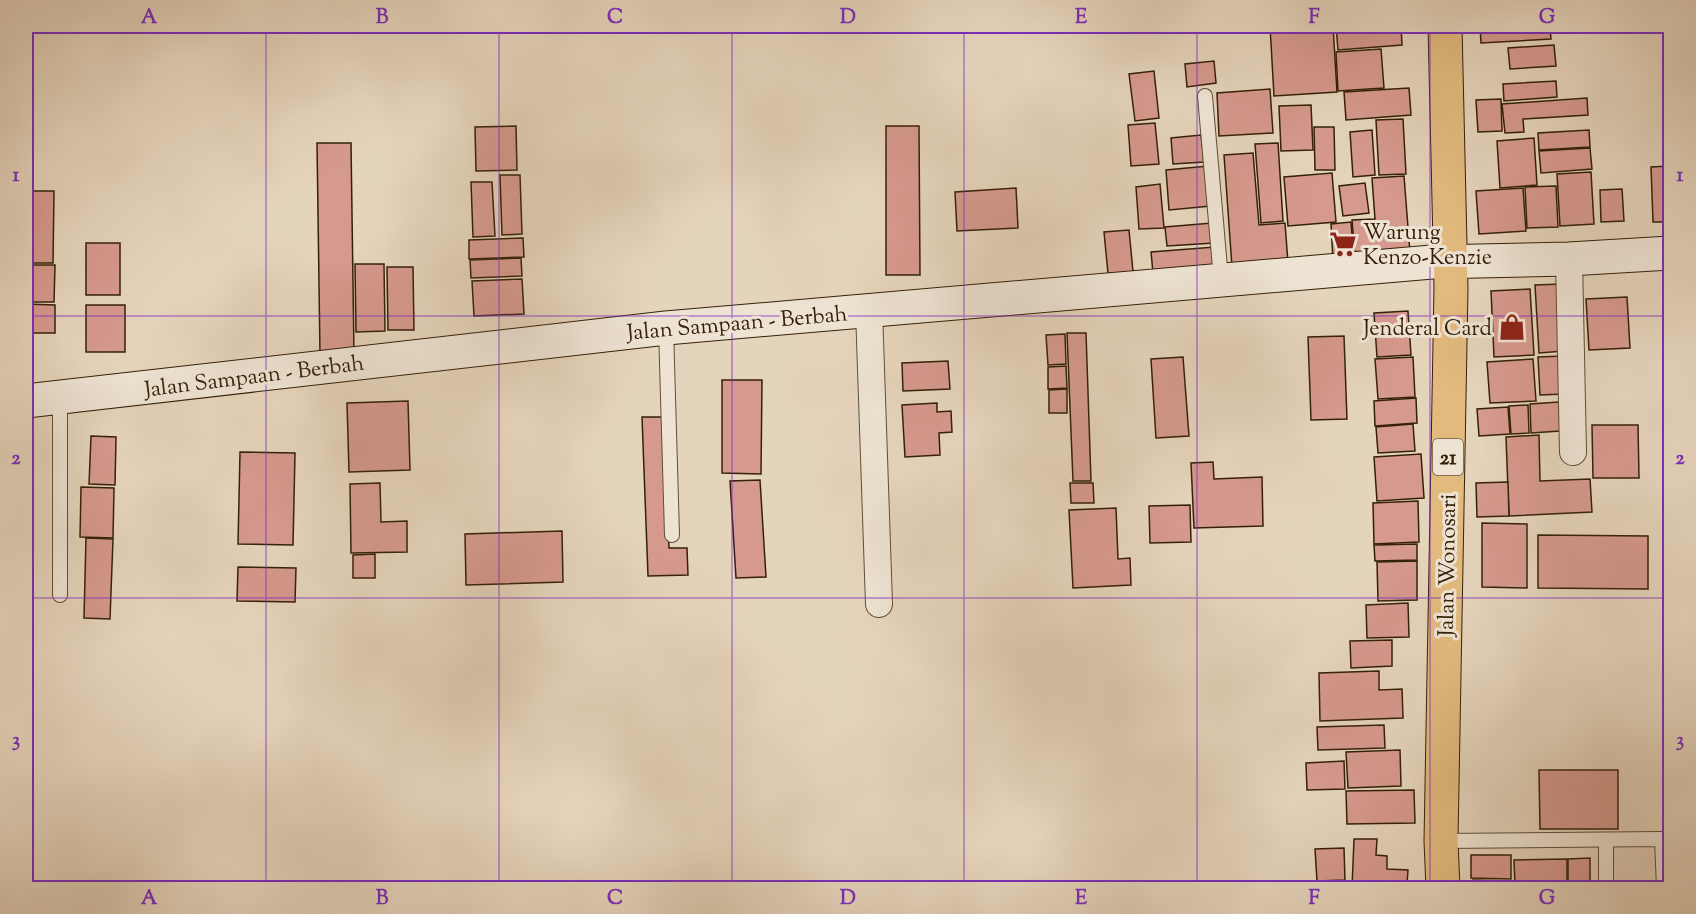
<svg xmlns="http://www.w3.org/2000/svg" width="1696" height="914" font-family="'Sorts Mill Goudy',serif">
<rect width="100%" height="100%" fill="#e5d4bc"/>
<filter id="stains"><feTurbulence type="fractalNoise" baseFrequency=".00333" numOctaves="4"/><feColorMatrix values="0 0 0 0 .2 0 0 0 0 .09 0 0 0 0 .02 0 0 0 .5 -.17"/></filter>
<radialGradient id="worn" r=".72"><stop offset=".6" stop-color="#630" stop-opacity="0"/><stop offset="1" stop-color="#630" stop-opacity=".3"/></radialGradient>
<!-- building -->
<g fill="#d6998e" stroke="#342107" stroke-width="1.5">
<path d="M1270 26H1333L1337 92 1274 96Z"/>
<path d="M1336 26H1401L1402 45 1338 50Z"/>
<path d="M1480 26H1550L1551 39 1481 43Z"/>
<path d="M1554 26H1588L1554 29Z"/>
<path d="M1554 45 1556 66 1510 69 1508 48Z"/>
<path d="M1381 49 1384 88 1338 91 1336 52Z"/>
<path d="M1214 61 1216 83 1187 87 1185 64Z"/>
<path d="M1154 71 1159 118 1135 121 1129 74Z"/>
<path d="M1556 81 1557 97 1504 101 1503 84Z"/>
<path d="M1409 88 1411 115 1346 120 1344 92Z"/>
<path d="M1270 89 1273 133 1219 136 1217 93Z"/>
<path d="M1587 98 1588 115 1523 119 1524 132 1505 133 1502 104Z"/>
<path d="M1501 99 1502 131 1478 132 1476 100Z"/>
<path d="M1311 105 1313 150 1281 151 1279 106Z"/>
<path d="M1403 119 1406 174 1379 175 1376 120Z"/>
<path d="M1155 123 1159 164 1131 166 1128 125Z"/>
<path d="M516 126 517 170 476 171 475 127Z"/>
<path d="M886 126H919L920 275H886Z"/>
<path d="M1314 127H1334L1335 170H1315Z"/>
<path d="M1372 130 1375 175 1353 177 1350 132Z"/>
<path d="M1589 130 1590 147 1539 150 1538 133Z"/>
<path d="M1201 135 1204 162 1173 164 1171 138Z"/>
<path d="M1534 138 1537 185 1500 188 1497 141Z"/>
<path d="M317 143H351L354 354H320Z"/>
<path d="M1278 143 1283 221 1261 223 1255 144Z"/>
<path d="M1590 148 1592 169 1541 173 1539 151Z"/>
<path d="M1253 153 1259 225 1285 223 1288 263 1232 267 1224 155Z"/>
<path d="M1208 166 1211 206 1169 210 1166 170Z"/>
<path d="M1670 166V222H1653L1651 167Z"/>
<path d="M1591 172 1594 224 1560 226 1557 174Z"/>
<path d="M1332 173 1336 222 1288 226 1284 177Z"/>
<path d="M500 175H520L522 234 502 235Z"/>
<path d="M1404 176 1410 253 1355 257 1352 220 1375 219 1372 178Z"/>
<path d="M471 182H492L495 236 473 237Z"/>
<path d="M1365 183 1369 213 1343 216 1339 186Z"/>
<path d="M1160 184 1164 228 1139 229 1136 187Z"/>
<path d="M1556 186 1558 227 1527 228 1525 187Z"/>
<path d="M1016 188 1018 228 957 231 955 192Z"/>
<path d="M1523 188 1526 231 1479 234 1476 191Z"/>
<path d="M1622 189 1624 221 1601 222 1600 190Z"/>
<path d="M26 191H54L53 263H26Z"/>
<path d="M1351 222 1354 259 1333 261 1331 224Z"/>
<path d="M1212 223 1214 243 1167 246 1165 227Z"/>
<path d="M1129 230 1134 282 1109 284 1104 232Z"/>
<path d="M523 238 524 257 469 259V240Z"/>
<rect x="86" y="243" width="34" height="52"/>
<path d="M1215 247 1217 269 1153 273 1151 252Z"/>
<path d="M521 258 522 276 471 278 470 260Z"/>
<path d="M355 264H384L385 331 356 332Z"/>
<path d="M26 265H55L54 302H26Z"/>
<path d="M387 267H413L414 330H388Z"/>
<path d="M522 279 524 314 474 316 472 281Z"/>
<path d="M1561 284 1564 351 1539 353 1535 285Z"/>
<path d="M1530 289 1534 355 1494 357 1491 291Z"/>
<path d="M1627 297 1630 348 1589 350 1586 299Z"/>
<path d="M26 304 55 305V333H26Z"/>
<rect x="86" y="305" width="39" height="47"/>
<path d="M1408 311 1411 355 1377 357 1374 313Z"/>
<path d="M1067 333H1086L1091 481H1073Z"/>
<path d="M1065 334 1066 364 1048 365 1046 335Z"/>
<path d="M1344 336 1347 419 1311 420 1308 337Z"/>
<path d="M1563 356 1565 394 1540 395 1538 357Z"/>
<path d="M1183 357 1189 436 1156 438 1151 359Z"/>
<path d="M1413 357 1415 397 1378 399 1375 359Z"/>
<path d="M1533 359 1536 401 1490 403 1487 362Z"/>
<path d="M948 361 950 389 903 391 902 363Z"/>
<path d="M1066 366 1067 388 1048 389V367Z"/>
<path d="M722 380H762L761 474 722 473Z"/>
<path d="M1067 389V413H1049V390Z"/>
<path d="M1416 398 1417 423 1375 426 1374 401Z"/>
<path d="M408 401 410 470 349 472 347 403Z"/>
<path d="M1559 402 1560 431 1531 433 1530 404Z"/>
<path d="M937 403V412L951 411 952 432 939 433 940 455 905 457 902 405Z"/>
<path d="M1528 405 1529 433 1511 434 1509 406Z"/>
<path d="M1508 407 1510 434 1479 436 1477 409Z"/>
<path d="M642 417H664L669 548H687L688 575 648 576Z"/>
<path d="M1413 424 1415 451 1378 453 1376 427Z"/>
<path d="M1592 425H1638L1639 478H1593Z"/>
<path d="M1539 435 1540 481 1590 479 1592 512 1509 516 1506 437Z"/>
<path d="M91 436 116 437 115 485 89 484Z"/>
<path d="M240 452 295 453 293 545 238 544Z"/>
<path d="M1421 454 1424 498 1377 501 1374 457Z"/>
<path d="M1213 462 1214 479 1262 477 1263 526 1194 528 1191 463Z"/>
<path d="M760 480 766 577 736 578 730 481Z"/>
<path d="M1508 482 1509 516 1477 517 1476 483Z"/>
<path d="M380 483 381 522 407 521V552L351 553 350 484Z"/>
<path d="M1070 483H1093L1094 503H1071Z"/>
<path d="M81 487 114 488 113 538 80 537Z"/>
<path d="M1418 501 1419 542 1374 544 1373 503Z"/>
<path d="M1190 505 1191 542 1150 543 1149 506Z"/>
<path d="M1116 508 1118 559 1130 558 1131 585 1073 588 1069 510Z"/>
<path d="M1482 523 1527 524V588L1482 587Z"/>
<path d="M562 531 563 582 466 585 465 534Z"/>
<path d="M1538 535 1648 536V589L1538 588Z"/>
<path d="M86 538 113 539 110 619 84 618Z"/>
<path d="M1417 544V560L1375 561 1374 545Z"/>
<path d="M375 554V578H353V555Z"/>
<path d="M1417 561V600L1378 601 1377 562Z"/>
<path d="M238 567 296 568 295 602 237 601Z"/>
<path d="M1408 603 1409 637 1367 638 1366 605Z"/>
<path d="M1392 640V666L1351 668 1350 641Z"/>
<path d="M1379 671V690L1402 689 1403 718 1320 721 1319 673Z"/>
<path d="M1384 725 1385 748 1318 750 1317 727Z"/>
<path d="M1400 750 1401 786 1348 788 1346 752Z"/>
<path d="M1344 761 1345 789 1307 790 1306 763Z"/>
<path d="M1539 770H1618V829H1540Z"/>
<path d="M1414 790 1415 823 1347 824 1346 791Z"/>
<path d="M1354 839H1377L1376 855 1387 856V869L1408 870 1407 884 1366 883V888H1352Z"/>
<path d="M1344 848 1345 880 1317 881 1315 849Z"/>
<path d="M1471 855H1511V879L1471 878Z"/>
<path d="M1590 858V888H1568V859Z"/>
<path d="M1567 859V886H1515L1514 860Z"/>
<path d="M1473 880 1511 881V888H1473Z"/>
<path d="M1351 884V888H1306V885Z"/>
<rect x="1515" y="887" width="51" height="1"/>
</g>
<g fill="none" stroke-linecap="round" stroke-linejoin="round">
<defs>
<g id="lane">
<path d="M1205 96 1221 279"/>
<path d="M666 328 672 535"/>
<path d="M60 398V595"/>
<path d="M1606 840V888"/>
<path d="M1442 841 1662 839 1664 888"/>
</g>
<g id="street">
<path d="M1569 259 1573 452"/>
<path d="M869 310 879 604"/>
</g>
<path id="secondary" d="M26 401 666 328 1432 262 1569 259 1670 253"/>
<path id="highway" d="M1443 888 1441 841 1451 288 1445 26"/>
</defs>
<!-- lane casing -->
<use href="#lane" stroke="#604e34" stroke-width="16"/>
<!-- street casing -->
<use href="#street" stroke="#604e34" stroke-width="28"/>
<!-- secondary casing -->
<use href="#secondary" stroke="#342107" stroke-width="35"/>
<!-- highway casing -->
<use href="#highway" stroke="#342107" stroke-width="35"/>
<!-- lane -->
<use href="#lane" stroke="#eee3d3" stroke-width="14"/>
<!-- street -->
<use href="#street" stroke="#eee3d3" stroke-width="26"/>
<!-- secondary -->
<use href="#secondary" stroke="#eee3d3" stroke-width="33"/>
<!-- highway -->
<use href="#highway" stroke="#e2ba7e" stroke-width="33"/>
</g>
<!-- grid -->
<path fill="none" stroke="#7b2cbf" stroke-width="1.5" stroke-opacity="0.55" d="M266 26V888M499 26V888M732 26V888M964 26V888M1197 26V888M1430 26V888M26 316H1670M26 598H1670"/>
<!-- icons -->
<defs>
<symbol id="supermarket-bare" viewBox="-9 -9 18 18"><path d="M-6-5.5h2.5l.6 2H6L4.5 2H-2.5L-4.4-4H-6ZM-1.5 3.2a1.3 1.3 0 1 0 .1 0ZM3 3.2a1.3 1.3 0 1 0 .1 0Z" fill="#8f2418" stroke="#eee3d3" stroke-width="2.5" paint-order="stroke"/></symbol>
<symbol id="shop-bare" viewBox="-9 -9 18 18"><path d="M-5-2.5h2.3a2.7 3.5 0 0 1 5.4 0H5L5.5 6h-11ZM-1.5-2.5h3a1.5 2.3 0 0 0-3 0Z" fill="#8f2418" stroke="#eee3d3" stroke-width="2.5" paint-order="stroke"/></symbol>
</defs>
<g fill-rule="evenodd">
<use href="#supermarket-bare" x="1324" y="225" width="38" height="38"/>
<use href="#shop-bare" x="1493" y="308" width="38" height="38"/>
</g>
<g text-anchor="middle" stroke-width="6" stroke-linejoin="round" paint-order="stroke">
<!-- shield labels -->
<rect fill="#eee3d3" stroke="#6c5b44" stroke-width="1.5" x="1433" y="439" width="30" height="36" rx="4.5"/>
<g font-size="21" font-weight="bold" fill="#342107">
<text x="1448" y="464">21</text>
</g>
<!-- poi labels -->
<g font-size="22" fill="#342107" stroke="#eee3d3" text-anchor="start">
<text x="1363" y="239">Warung<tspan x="1363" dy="25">Kenzo-Kenzie</tspan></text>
<text x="1492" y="335" text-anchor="end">Jenderal Card</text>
</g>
<!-- street labels -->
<g font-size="22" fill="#342107" stroke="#eee3d3">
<text transform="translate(737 322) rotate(-5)" y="8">Jalan Sampaan - Berbah</text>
<text transform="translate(254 375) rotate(-7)" y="8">Jalan Sampaan - Berbah</text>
<text transform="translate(1446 565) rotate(-89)" y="8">Jalan Wonosari</text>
</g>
</g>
<!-- margin -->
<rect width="1696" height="914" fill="none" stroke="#e5d4bc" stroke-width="66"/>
<rect x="33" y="33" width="1630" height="848" fill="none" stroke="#7b2cbf" stroke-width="2"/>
<g font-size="20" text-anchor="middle" font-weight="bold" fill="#7b2cbf">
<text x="149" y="23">A</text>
<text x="382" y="23">B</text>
<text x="615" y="23">C</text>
<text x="848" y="23">D</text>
<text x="1081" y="23">E</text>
<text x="1314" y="23">F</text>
<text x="1547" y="23">G</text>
<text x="16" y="181">1</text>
<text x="1680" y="181">1</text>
<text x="16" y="464">2</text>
<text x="1680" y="464">2</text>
<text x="16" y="746">3</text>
<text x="1680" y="746">3</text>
<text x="149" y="904">A</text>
<text x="382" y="904">B</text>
<text x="615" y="904">C</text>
<text x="848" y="904">D</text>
<text x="1081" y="904">E</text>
<text x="1314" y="904">F</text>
<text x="1547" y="904">G</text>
</g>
<rect width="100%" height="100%" filter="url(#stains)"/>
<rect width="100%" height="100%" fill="url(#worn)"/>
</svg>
